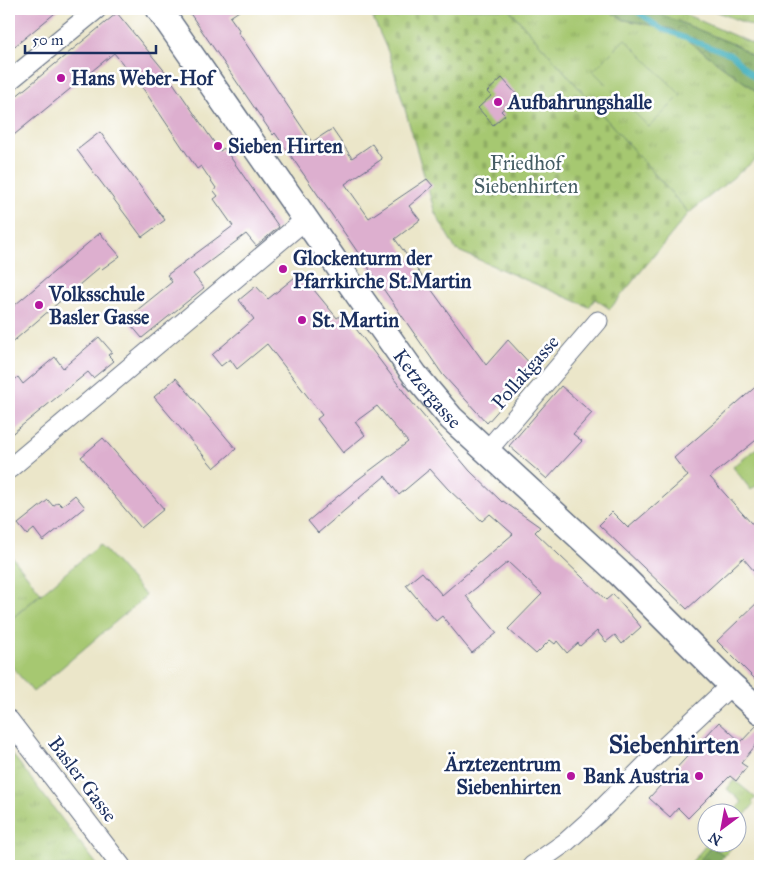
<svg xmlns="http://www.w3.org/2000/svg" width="769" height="875" font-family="'IM FELL Great Primer',serif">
<defs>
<pattern id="grass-tufts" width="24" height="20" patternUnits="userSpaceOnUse" patternTransform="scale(1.25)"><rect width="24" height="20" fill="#a6c871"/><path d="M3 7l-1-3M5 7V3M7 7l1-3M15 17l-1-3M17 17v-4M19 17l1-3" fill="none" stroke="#8eac64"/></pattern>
<pattern id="forest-crowns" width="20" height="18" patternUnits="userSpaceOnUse" patternTransform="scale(1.25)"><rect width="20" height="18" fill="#84ac63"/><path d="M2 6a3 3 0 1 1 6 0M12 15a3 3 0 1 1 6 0" fill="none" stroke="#6b8c55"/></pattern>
<pattern id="cemetery-stones" width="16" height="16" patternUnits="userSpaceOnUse" patternTransform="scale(1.25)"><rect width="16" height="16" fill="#a6c871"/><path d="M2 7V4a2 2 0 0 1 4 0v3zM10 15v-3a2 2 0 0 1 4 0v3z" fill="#8eac64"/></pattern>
</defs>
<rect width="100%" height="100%" fill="#fff"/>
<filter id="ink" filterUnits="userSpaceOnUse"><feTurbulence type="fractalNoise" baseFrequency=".02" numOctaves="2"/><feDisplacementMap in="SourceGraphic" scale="10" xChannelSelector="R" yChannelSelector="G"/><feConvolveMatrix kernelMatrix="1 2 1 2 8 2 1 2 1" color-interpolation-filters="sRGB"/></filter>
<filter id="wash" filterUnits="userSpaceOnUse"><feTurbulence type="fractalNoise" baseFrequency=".0096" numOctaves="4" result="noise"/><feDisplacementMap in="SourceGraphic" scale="20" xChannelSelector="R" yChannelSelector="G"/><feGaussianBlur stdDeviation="1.12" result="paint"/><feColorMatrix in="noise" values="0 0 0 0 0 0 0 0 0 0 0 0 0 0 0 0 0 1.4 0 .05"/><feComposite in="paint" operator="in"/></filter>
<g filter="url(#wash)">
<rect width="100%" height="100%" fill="#ebe6c9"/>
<!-- grass -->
<g fill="url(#grass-tufts)" stroke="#607c68">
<path d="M509 9H604L625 20 672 29 760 94V156L689 213Z"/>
<path d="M648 9H673L756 45 760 47V62L738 46Z"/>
<path d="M710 9H760V29Z"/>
<path d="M9 553 41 593 9 621Z"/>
<path d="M9 750 98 866H9Z"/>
<path d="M734 780 756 798 752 802 754 804 737 825 736 812H733L742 802 727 789Z"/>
<path d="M708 843H726L732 847 724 856 712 846 695 866H688Z"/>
</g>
<!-- forest -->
<g fill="url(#forest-crowns)" stroke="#506e60">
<path d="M604 9H648L738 46 760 62V94L672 29 625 20Z"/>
<path d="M712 845 724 856 715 866H695Z"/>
</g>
<!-- cemetery -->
<path fill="url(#cemetery-stones)" stroke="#607c68" d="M369 9H509L689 213 610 309 595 299 589 307 456 250 435 213 389 54Z"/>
<!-- garden -->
<g fill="#a6c871" stroke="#607c68">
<path d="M625 39 681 95 649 127 593 71Z"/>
<path d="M760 446V483L751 490 733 467Z"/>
<path d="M100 544 146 596 33 692 9 663V621Z"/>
</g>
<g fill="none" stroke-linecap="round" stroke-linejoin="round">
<!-- stream -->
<path stroke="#3eadbb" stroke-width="5" d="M633 9 662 29 732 55 760 83"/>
</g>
<g id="blocks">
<!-- building -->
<g fill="#ddafcf">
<path d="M9 9H60L9 51Z"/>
<path d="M187 9H242L230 17 240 31 238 32 312 142 332 129 352 158 372 144 382 159 345 184 369 218 427 179 433 186 409 206 420 220 395 239 486 365 508 340 535 369 487 423 443 375 275 133 273 135Z"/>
<path d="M117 13 167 74 220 151 224 148 279 227 256 246 246 234 193 274 204 288 142 338 126 319 172 282 167 275 233 226 214 199 218 196 214 191 216 188 201 166 197 169 144 90 114 53 9 139V102Z"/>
<path d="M502 78 518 96 501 111 505 115 493 125 478 108 491 96 487 92Z"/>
<path d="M100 132 165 220 142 237 77 150Z"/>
<path d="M100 233 120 256 102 269 100 267 9 345V310Z"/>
<path d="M300 273 337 318 344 313 410 400 470 471 502 502 503 501 540 527 535 532 606 600 613 594 641 627 622 644 615 635 606 642 597 631 580 646 578 643 567 653 557 641 555 644 550 640 536 654 508 629 542 594 508 562 466 596 497 633 472 653 442 616 436 621 406 585 422 572 442 595 513 534 490 514 482 521 448 489 430 469 399 495 385 476 318 533 308 521 356 481 408 442 377 406 355 422 365 435 343 453 317 419 322 415 267 344 237 369 230 359 221 366 212 355 254 319 239 300 256 286 268 299Z"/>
<path d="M99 337 112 352 108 355 114 361 93 378 88 372 9 436V385L18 377 23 384 55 357 63 368Z"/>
<path d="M176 378 236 449 214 468 154 397Z"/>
<path d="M760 383V437L710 477 751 523 760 522V578L743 558 687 609 599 525 612 512 628 528 688 476 674 458Z"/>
<path d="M561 386 592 413 573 434 582 441 547 479 509 446Z"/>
<path d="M103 438 164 509 141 528 81 457Z"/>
<path d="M75 495 85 507 43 541 34 529 27 535 18 524 48 500 53 506 58 502 62 506Z"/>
<path d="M760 600V684L717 641Z"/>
<path d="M719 722 741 742 757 725H760V740L741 763 747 767 736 781 730 776 688 818 678 808 670 817 649 798Z"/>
</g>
</g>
</g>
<g filter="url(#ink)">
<use href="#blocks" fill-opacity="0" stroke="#646f83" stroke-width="1"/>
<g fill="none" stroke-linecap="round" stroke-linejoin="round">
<defs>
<g id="minor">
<path d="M9 81 97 9"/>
<path d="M486 452 598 321"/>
<path d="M9 469 306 219"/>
<path d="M9 720 121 866"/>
<path d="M532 866 566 842 596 815 652 759 731 685"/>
</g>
<g id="major">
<path id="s1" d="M159 9 359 296 415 375 451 418 619 573 731 685 760 711"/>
</g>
</defs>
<!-- minor casing -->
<use href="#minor" stroke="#646f83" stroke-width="21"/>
<!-- major casing -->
<use href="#major" stroke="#646f83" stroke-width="28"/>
<!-- minor -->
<use href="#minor" stroke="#fff" stroke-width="19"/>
<!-- major -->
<use href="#major" stroke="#fff" stroke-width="25"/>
</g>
</g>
<!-- markers -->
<g fill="#b5179e" stroke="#fff" stroke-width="2">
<circle cx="61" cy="78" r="5"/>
<circle cx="498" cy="102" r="5"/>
<circle cx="218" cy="146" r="5"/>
<circle cx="283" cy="269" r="5"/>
<circle cx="39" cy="305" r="5"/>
<circle cx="302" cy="320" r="5"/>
<circle cx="571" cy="776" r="5"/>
<circle cx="699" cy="776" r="5"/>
</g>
<g text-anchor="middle" stroke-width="5" stroke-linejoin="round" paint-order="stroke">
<!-- poi labels -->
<g font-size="20" font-weight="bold" fill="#1b2f5e" stroke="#fff" text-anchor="start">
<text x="71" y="85">Hans Weber-Hof</text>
<text x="508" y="109">Aufbahrungshalle</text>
<text x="228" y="153">Sieben Hirten</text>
<text x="293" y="265">Glockenturm der<tspan x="293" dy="23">Pfarrkirche St.Martin</tspan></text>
<text x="49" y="301">Volksschule<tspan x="49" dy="23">Basler Gasse</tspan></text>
<text x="312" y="327">St. Martin</text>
<text x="561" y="771" text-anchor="end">Ärztezentrum<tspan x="561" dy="23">Siebenhirten</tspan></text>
<text x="689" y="783" text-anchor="end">Bank Austria</text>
</g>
<!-- park labels -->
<g font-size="20" fill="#455d64" stroke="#fff">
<text x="526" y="170">Friedhof<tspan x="526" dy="23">Siebenhirten</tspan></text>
</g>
<!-- street labels -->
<g font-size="20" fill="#1b2f5e" stroke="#fff">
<text transform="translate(525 372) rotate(-49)" y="7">Pollakgasse</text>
<text dy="7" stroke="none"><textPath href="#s1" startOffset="465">Ketzergasse</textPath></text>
<text transform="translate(83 779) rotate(53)" y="7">Basler Gasse</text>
</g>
<!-- district labels -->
<g font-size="25" font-weight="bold" fill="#1b2f5e" stroke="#fff">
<text x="674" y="753">Siebenhirten</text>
</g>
</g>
<!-- margin -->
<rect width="769" height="875" fill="none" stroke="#fff" stroke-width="30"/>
<!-- north arrow -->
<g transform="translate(722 828) rotate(212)"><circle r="24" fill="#ffffff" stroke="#a4acbf"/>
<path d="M0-4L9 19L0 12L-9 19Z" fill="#b5179e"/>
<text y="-8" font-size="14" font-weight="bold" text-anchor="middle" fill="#1b2f5e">N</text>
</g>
<!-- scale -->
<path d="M25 45v8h131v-8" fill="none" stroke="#1b2f5e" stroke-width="2.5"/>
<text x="32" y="45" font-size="15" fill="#1b2f5e" stroke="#ffffff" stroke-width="4" paint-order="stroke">50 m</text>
</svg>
